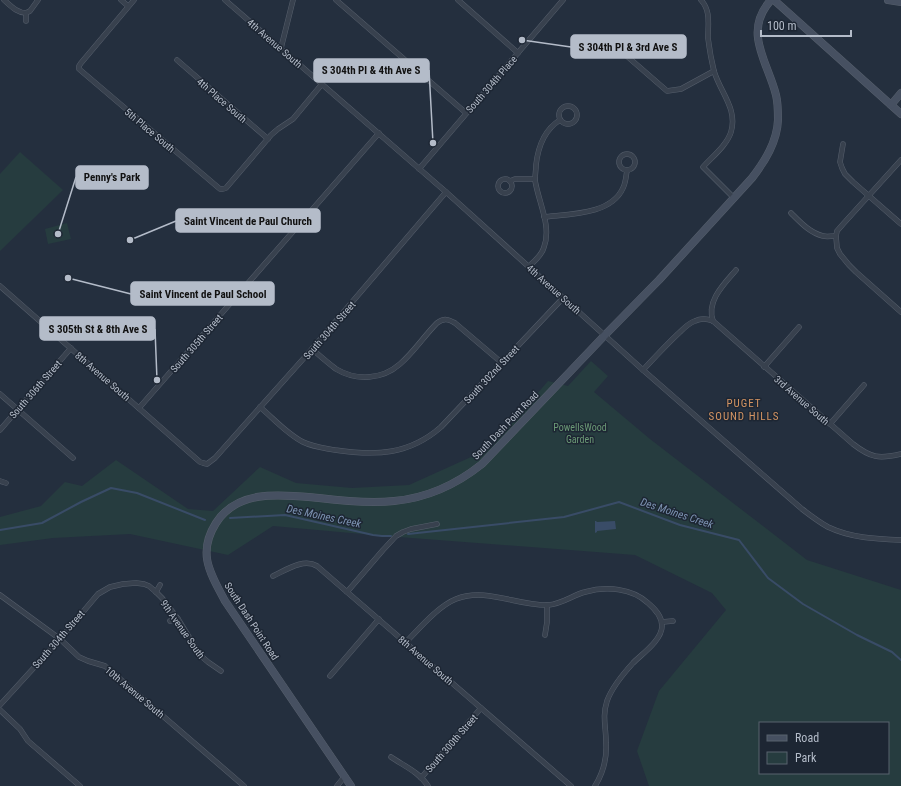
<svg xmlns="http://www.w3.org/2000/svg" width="901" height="786" font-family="'Roboto Condensed',sans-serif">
<rect width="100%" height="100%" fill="#242f3e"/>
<!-- green -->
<g fill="#263c3f" fill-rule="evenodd">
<path d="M20 152 63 190 0 251V174Z"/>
<path d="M67 223 71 239 48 244 45 229Z"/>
<path d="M591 361 608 376 594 392 650 439 807 560 901 590V786H649L637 751 659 691 726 610 712 593 635 555 373 535 273 526 228 555 130 534 53 538 0 545V517L41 506 65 482 82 486 116 460 188 509 213 511 260 467 296 483 352 488 409 485 491 448 548 381 568 386ZM760 723H888V773H760Z"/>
</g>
<!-- water -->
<path fill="#394c67" d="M595 521H596L597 522 615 521 616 529 597 531V532L595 533Z"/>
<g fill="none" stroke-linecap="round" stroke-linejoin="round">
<!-- stream -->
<g stroke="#394c67" stroke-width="2">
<path d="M230 518 285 515 373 535 382 536H391"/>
<path d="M0 530 42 523 81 502 111 488 137 493 205 520"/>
<path d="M408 534 564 517 619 502 680 525 739 540 768 578 803 604 857 635 892 652 901 660"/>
</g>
<defs>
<g id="street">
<path d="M4 0C11 6 17 13 26 13"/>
<path d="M121 0 128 6"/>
<path d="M134 0 81 63 79 66V69L220 189H223L226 188 271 135 278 129 293 119 322 84"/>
<path d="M225 0 446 192 643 370 802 509C811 516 819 522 828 527 851 538 876 539 901 540"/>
<path d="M336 0 466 113"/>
<path d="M458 0 518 53"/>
<path d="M701 0C711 11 708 24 708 38 709 46 712 63 714 71 720 92 738 109 731 132 727 145 712 157 703 167L734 198"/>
<path d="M26 13 30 11 38 0"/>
<path d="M26 13V21"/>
<path d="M281 48 293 0"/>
<path d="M621 51 667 91 681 89 714 71"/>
<path d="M177 60 268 139"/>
<circle cx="568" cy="115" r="9"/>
<path d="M843 144 840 162 842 168 845 174 853 182 901 224"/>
<circle cx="627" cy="162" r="8"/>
<path d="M901 160 844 223 837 231 836 236 837 248 840 254 849 265 856 272 901 312"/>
<path d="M419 169 563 0"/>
<circle cx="505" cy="186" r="7"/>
<path d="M510 181 515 179H535"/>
<path d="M791 213C800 222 810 233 823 236 827 237 831 236 836 236"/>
<path d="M544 217C569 214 611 215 623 188 626 182 626 176 627 170"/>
<path d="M529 266C535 261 542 255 544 247 552 226 538 201 535 180 535 175 536 170 536 165 538 147 544 130 560 120"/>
<path d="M0 286 200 462 203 463 207 464 215 458 312 349 446 192"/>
<path d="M713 321C706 301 724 284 736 270"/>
<path d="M312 349C320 356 328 363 336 369 356 381 382 380 400 364 414 352 424 336 437 323 444 318 448 319 455 323L502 363"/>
<path d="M764 367 799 327"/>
<path d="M643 370C655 357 667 344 680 332 684 328 689 323 695 321 701 318 706 318 713 321L853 444C871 458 879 459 901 454"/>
<path d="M0 394 73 458"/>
<path d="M260 407C274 419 287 434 303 442 313 447 324 448 335 450 376 456 409 455 441 427L563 298"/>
<path d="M139 408 379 133"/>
<path d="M830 424 864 385"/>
<path d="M0 430 71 348"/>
<path d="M0 481 6 483"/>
<path d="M273 576C286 570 303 558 317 566L571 786"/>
<path d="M156 592 160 585"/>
<path d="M347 592 383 550 396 536 403 532 411 529 437 524"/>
<path d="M0 595 60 639 79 657 88 661 105 666 244 786"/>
<path d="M170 621 178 619"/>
<path d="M662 622 673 621"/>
<path d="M545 635 547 622V605"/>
<path d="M406 642C419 629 438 606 456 599 486 587 517 606 548 605 562 604 573 595 585 592 606 586 632 588 648 603 655 609 662 616 662 626 662 640 642 654 633 663 623 674 612 687 607 701 602 717 606 726 606 743 607 758 603 773 595 786"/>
<path d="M330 676 379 619"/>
<path d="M0 705 60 639 98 594 110 587 123 584 136 583 144 584 149 586 156 592 162 598 178 619 200 655 208 662 221 671"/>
<path d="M0 710 20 729 28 741 80 786"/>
<path d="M391 757C404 766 419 772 428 786"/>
<path d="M421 778 481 708"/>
<path d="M337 786 345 776"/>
</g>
<g id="secondary">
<path d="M774 0 901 114"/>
<path d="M888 0 901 2"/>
<path d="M891 105 901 93"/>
<path d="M351 786 225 601C210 573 197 553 216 523 238 488 284 495 319 498 343 501 370 504 394 501 427 498 457 484 482 464L605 335 659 280 752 178C765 161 777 142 778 120 778 112 778 103 776 95 768 62 742 32 771 0"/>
</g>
</defs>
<!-- street casing -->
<use href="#street" stroke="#565f6c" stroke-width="5.5"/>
<!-- secondary casing -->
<use href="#secondary" stroke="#565f6c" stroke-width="8"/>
<!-- street -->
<use href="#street" stroke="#38414e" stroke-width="4.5"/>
<!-- secondary -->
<use href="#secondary" stroke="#465061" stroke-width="7"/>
</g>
<g text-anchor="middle" stroke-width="3" stroke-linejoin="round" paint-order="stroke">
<!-- street labels -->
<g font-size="10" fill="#b4bcc9" stroke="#1d2633">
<text transform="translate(275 43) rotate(41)" y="4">4th Avenue South</text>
<text transform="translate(491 84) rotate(-49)" y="4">South 304th Place</text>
<text transform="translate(222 100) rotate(41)" y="4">4th Place South</text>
<text transform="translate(150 130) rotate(40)" y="4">5th Place South</text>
<text transform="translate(554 289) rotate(42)" y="4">4th Avenue South</text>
<text transform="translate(329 330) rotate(-49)" y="4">South 304th Street</text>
<text transform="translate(196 343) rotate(-49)" y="4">South 305th Street</text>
<text transform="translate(491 374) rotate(-47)" y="4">South 302nd Street</text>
<text transform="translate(103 376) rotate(41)" y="4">8th Avenue South</text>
<text transform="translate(35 389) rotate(-49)" y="4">South 306th Street</text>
<text transform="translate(802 400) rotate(41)" y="4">3rd Avenue South</text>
<text transform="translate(505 425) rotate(-46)" y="4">South Dash Point Road</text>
<text transform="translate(252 621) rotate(57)" y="4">South Dash Point Road</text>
<text transform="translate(183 629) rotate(55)" y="4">9th Avenue South</text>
<text transform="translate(58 639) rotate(-49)" y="4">South 304th Street</text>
<text transform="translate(426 660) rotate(41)" y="4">8th Avenue South</text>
<text transform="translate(135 692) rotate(40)" y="4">10th Avenue South</text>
<text transform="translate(451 743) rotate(-49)" y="4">South 300th Street</text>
</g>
<!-- park labels -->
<g font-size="10" fill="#6b9a76" stroke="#1d2633">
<text x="580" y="431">PowellsWood<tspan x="580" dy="12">Garden</tspan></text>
</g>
<!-- neighbourhood labels -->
<g font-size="11" letter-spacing="1" fill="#d59563" stroke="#1d2633">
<text x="744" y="407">PUGET<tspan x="744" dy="13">SOUND HILLS</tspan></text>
</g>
<!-- water labels -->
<g font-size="11" font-style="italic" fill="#7c92b1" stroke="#1d2633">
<text transform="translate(677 513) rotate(18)" y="4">Des Moines Creek</text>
<text transform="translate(324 516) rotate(12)" y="4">Des Moines Creek</text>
</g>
</g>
<!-- callouts -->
<path fill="none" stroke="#b4bcc9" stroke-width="1.5" d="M522 40L571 47M433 143L429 70M58 234L76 177M130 240L176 221M68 278L131 294M157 380L155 329"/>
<g fill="#b4bcc9" stroke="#1d2633" stroke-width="1.5">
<circle cx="522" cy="40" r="4"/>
<circle cx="433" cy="143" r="4"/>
<circle cx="58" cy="234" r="4"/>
<circle cx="130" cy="240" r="4"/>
<circle cx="68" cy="278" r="4"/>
<circle cx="157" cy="380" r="4"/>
</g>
<g fill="#b4bcc9" stroke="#b4bcc9" stroke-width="1.5">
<rect x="571" y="35" width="115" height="23" rx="4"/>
<rect x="314" y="59" width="115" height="23" rx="4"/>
<rect x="76" y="166" width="72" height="23" rx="4"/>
<rect x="176" y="209" width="144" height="23" rx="4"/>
<rect x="131" y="282" width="143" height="23" rx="4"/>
<rect x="40" y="317" width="115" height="23" rx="4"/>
</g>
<g font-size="11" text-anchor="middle" font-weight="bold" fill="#111">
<text x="628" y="51">S 304th Pl &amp; 3rd Ave S</text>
<text x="371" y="74">S 304th Pl &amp; 4th Ave S</text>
<text x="112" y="181">Penny's Park</text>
<text x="248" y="225">Saint Vincent de Paul Church</text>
<text x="203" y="298">Saint Vincent de Paul School</text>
<text x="98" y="333">S 305th St &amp; 8th Ave S</text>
</g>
<!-- legend -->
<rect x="759" y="722" width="130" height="52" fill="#1d2633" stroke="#59626f"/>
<rect x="767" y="735" width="20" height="6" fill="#465061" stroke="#59626f"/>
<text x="795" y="742" font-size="12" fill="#b4bcc9">Road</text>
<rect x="767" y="752" width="20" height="12" fill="#263c3f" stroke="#59626f"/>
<text x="795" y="762" font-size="12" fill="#b4bcc9">Park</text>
<!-- scale -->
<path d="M761 30v6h90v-6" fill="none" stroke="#b4bcc9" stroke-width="2"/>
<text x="767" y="30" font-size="12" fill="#b4bcc9" stroke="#1d2633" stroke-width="3" paint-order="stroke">100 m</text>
</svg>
